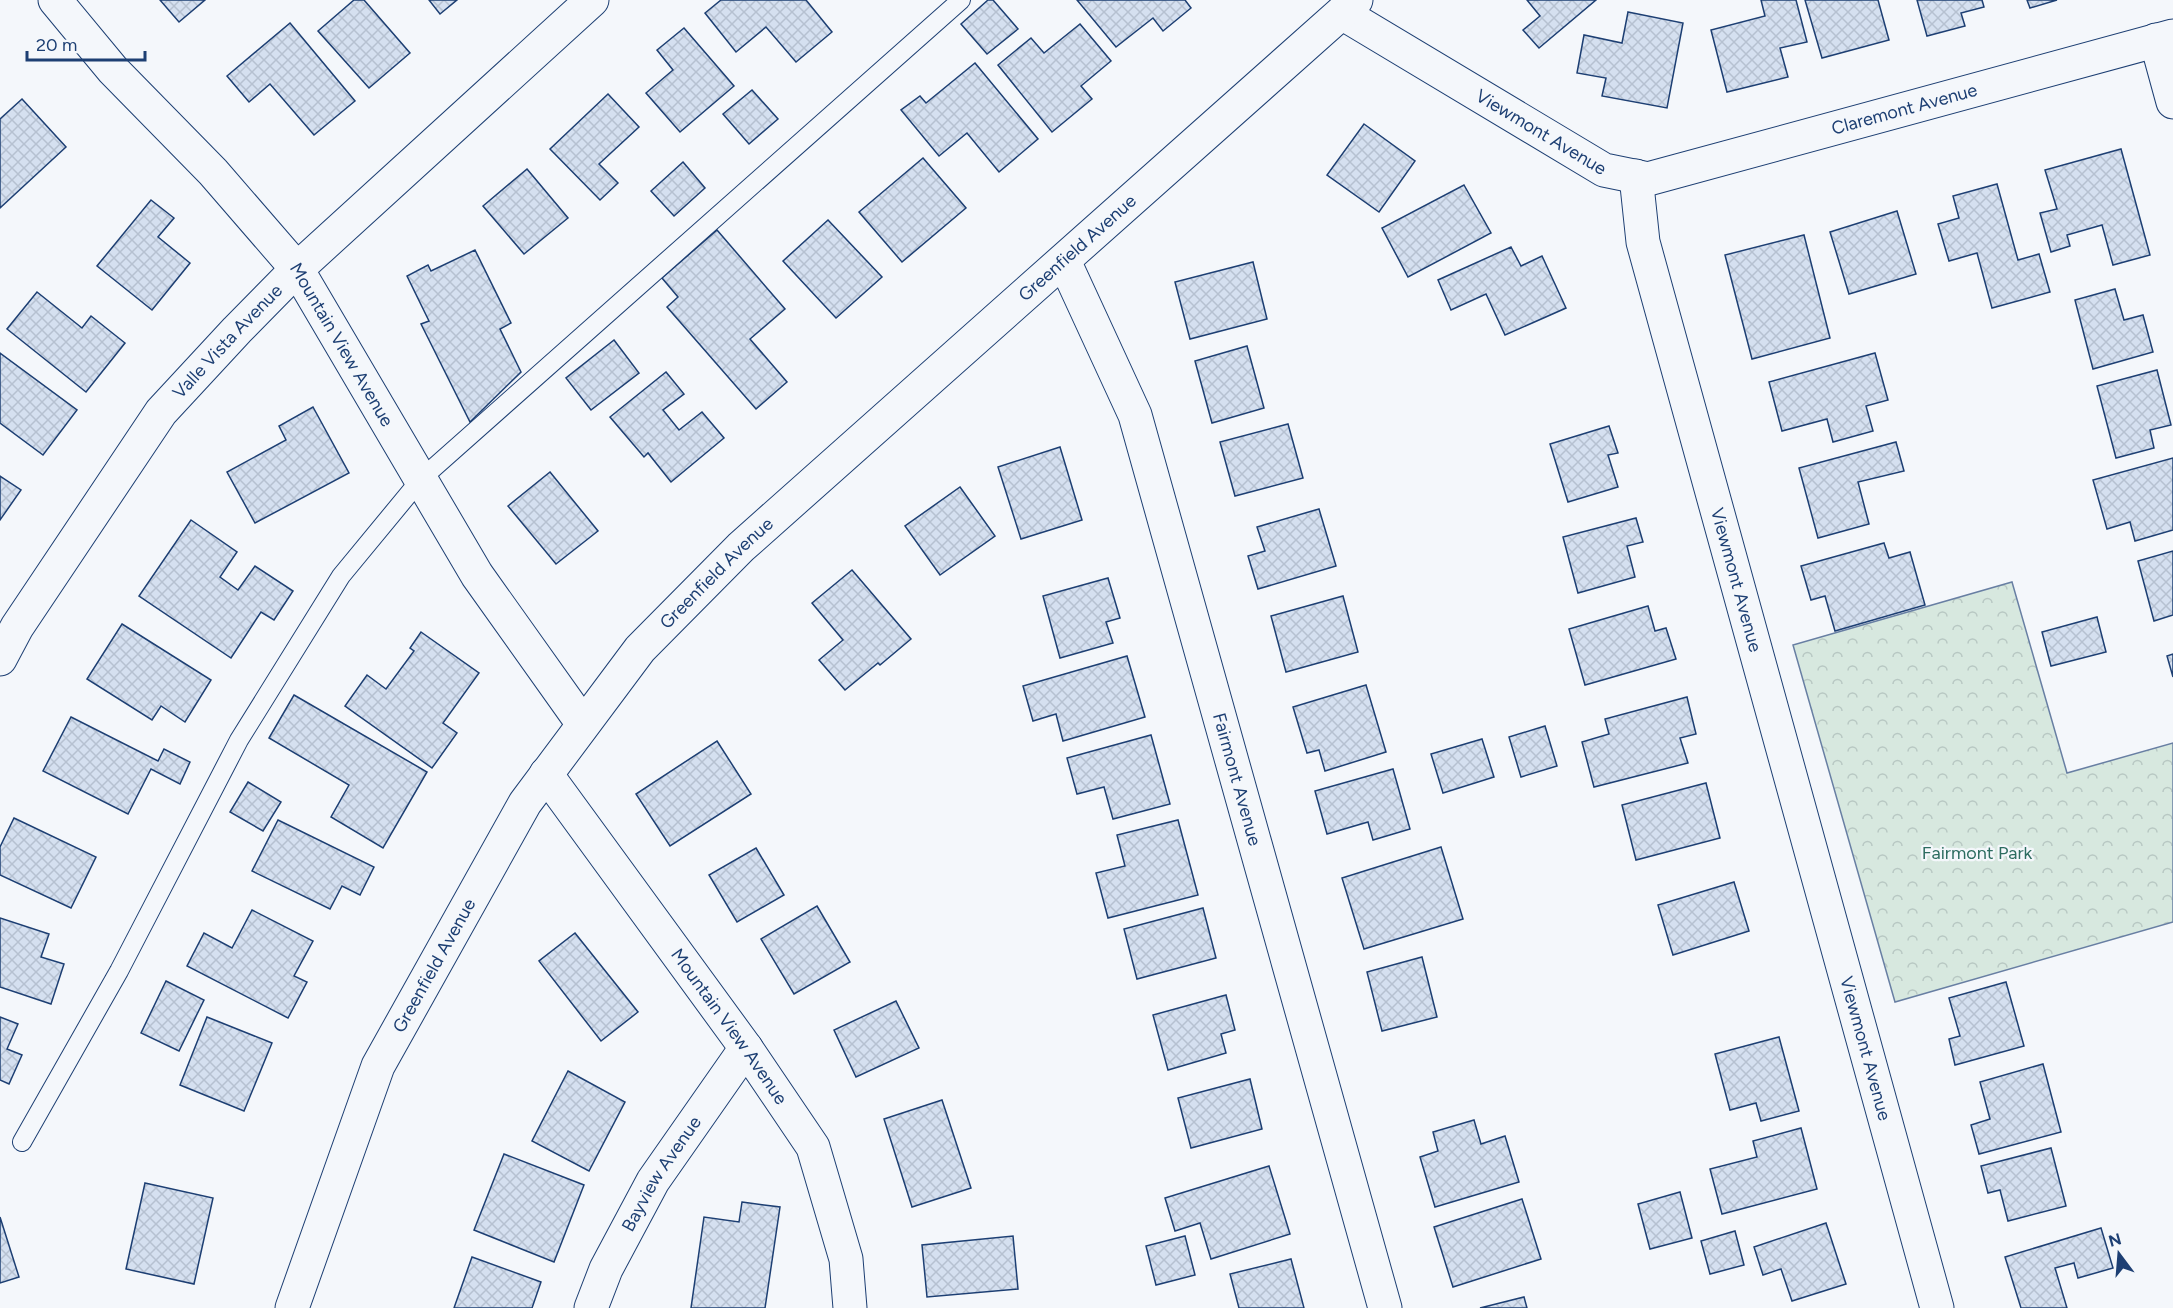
<svg xmlns="http://www.w3.org/2000/svg" width="2173" height="1308" font-family="Figtree,sans-serif">
<defs>
<pattern id="park-crowns" width="20" height="18" patternUnits="userSpaceOnUse" patternTransform="scale(1.5)"><rect width="20" height="18" fill="#d7e8df"/><path d="M2 6a3 3 0 1 1 6 0M12 15a3 3 0 1 1 6 0" fill="none" stroke="#b8c8c3"/></pattern>
<pattern id="building-cross-hatch" width="8" height="8" patternUnits="userSpaceOnUse" patternTransform="scale(1.5)"><rect width="8" height="8" fill="#d5e0f0"/><path d="M0 0l8 8M0 8l8-8" fill="none" stroke="#b6c1d1"/></pattern>
</defs>
<rect width="100%" height="100%" fill="#f4f7fb"/>
<!-- park -->
<path fill="url(#park-crowns)" stroke="#687fa3" stroke-width="1.5" d="M2012 582 2067 773 2173 743V922L1895 1002 1793 645Z"/>
<!-- building -->
<g fill="url(#building-cross-hatch)" stroke="#1d3f73" stroke-width="1.5">
<path d="M160 0H205L179 22Z"/>
<path d="M354 0H364L410 53 369 88 318 31Z"/>
<path d="M429 0H457L440 14Z"/>
<path d="M721 0H806L832 32 796 62 766 27 736 52 705 13Z"/>
<path d="M988 0H993L1018 29 987 54 961 24Z"/>
<path d="M1077 0H1185L1191 8 1163 31 1153 18 1116 47Z"/>
<path d="M1527 0H1596L1539 48 1523 30 1540 16Z"/>
<path d="M1761 0H1796L1807 42 1780 48 1788 77 1727 92 1711 30 1765 16Z"/>
<path d="M1805 0H1878L1889 40 1822 58Z"/>
<path d="M1917 0H1982L1984 7 1961 13 1965 26 1927 36Z"/>
<path d="M2027 0H2057L2030 8Z"/>
<path d="M1628 12 1683 23 1667 108 1602 96 1606 78 1577 73 1584 35 1622 43Z"/>
<path d="M290 23 355 101 314 135 270 84 249 102 227 76Z"/>
<path d="M1080 24 1111 61 1081 86 1092 99 1052 132 998 65 1031 38 1044 53Z"/>
<path d="M684 28 734 86 680 132 646 93 673 70 657 50Z"/>
<path d="M975 63 1038 139 999 172 967 133 939 156 901 110 920 96 926 103Z"/>
<path d="M752 90 778 119 749 144 723 114Z"/>
<path d="M608 94 639 127 599 164 618 183 600 200 550 149Z"/>
<path d="M22 99 66 147 0 208V119Z"/>
<path d="M1364 124 1415 161 1379 212 1327 175Z"/>
<path d="M2121 149 2150 255 2113 265 2102 225 2067 235 2070 246 2051 252 2040 213 2057 209 2045 170Z"/>
<path d="M923 158 966 208 902 262 859 212Z"/>
<path d="M683 162 705 188 674 216 651 191Z"/>
<path d="M527 169 568 218 524 254 483 206Z"/>
<path d="M1997 184 2018 260 2039 254 2050 292 1992 308 1977 253 1949 261 1938 224 1959 218 1953 196Z"/>
<path d="M1464 185 1491 233 1408 277 1382 228Z"/>
<path d="M151 200 174 218 158 237 190 263 152 310 97 266Z"/>
<path d="M1897 211 1916 274 1849 294 1830 232Z"/>
<path d="M828 220 882 277 836 318 783 261Z"/>
<path d="M717 230 785 309 750 339 787 382 756 409 667 307 678 297 662 278Z"/>
<path d="M1804 235 1830 338 1752 359 1725 255Z"/>
<path d="M1511 247 1521 266 1542 256 1566 308 1505 335 1486 294 1451 310 1438 280Z"/>
<path d="M475 250 511 323 500 329 521 372 470 422 421 324 429 321 407 276 428 265 431 271Z"/>
<path d="M1253 262 1267 319 1190 339 1175 282Z"/>
<path d="M2115 289 2124 320 2143 315 2153 352 2093 369 2075 300Z"/>
<path d="M37 292 82 328 91 316 125 343 86 392 7 329Z"/>
<path d="M614 340 639 373 591 410 566 378Z"/>
<path d="M1247 346 1264 408 1212 423 1195 361Z"/>
<path d="M0 353 77 410 43 455 0 423Z"/>
<path d="M1875 353 1888 400 1866 406 1873 431 1833 442 1827 419 1782 431 1769 382Z"/>
<path d="M2157 370 2171 425 2150 430 2154 448 2116 458 2097 386Z"/>
<path d="M666 372 684 394 663 410 679 430 702 412 724 438 671 482 648 453 644 457 610 417Z"/>
<path d="M313 407 349 473 255 523 227 472 286 440 279 426Z"/>
<path d="M1288 424 1303 478 1235 496 1220 442Z"/>
<path d="M1609 426 1618 453 1608 455 1618 487 1568 502 1550 444Z"/>
<path d="M1896 442 1904 471 1858 482 1869 524 1818 538 1799 468Z"/>
<path d="M1060 447 1082 520 1021 539 998 467Z"/>
<path d="M2173 458V530L2135 541 2130 522 2107 529 2093 480Z"/>
<path d="M550 472 598 531 556 564 508 506Z"/>
<path d="M0 476 21 490 0 520Z"/>
<path d="M960 487 995 536 940 575 905 526Z"/>
<path d="M1319 509 1336 566 1258 589 1248 556 1265 551 1257 527Z"/>
<path d="M1636 518 1643 542 1627 546 1635 577 1578 593 1563 537Z"/>
<path d="M191 520 237 552 220 577 238 590 255 566 293 591 274 620 261 612 231 658 139 596Z"/>
<path d="M1884 543 1889 558 1910 552 1925 605 1835 631 1825 596 1811 600 1801 566Z"/>
<path d="M2173 551V615L2154 621 2138 561Z"/>
<path d="M852 570 911 639 880 665 878 663 845 690 819 660 843 640 812 603Z"/>
<path d="M1108 578 1120 618 1106 622 1113 643 1060 658 1043 596Z"/>
<path d="M1343 596 1358 652 1286 672 1271 616Z"/>
<path d="M1648 606 1655 631 1666 628 1676 659 1585 685 1569 629Z"/>
<path d="M2097 617 2106 652 2051 666 2042 632Z"/>
<path d="M122 624 211 680 185 722 161 706 152 720 87 679Z"/>
<path d="M421 632 479 673 443 723 457 733 432 768 345 706 367 675 386 689 414 651 410 648Z"/>
<path d="M2173 654V677L2167 656Z"/>
<path d="M1127 656 1145 717 1063 741 1056 714 1033 721 1023 686Z"/>
<path d="M1366 685 1386 752 1325 771 1319 750 1307 753 1293 707Z"/>
<path d="M294 695 427 772 383 848 331 817 349 785 269 738Z"/>
<path d="M1687 697 1696 734 1680 738 1688 763 1594 787 1582 742 1609 734 1605 719Z"/>
<path d="M71 717 158 761 164 749 190 762 180 784 151 769 128 814 43 771Z"/>
<path d="M1545 726 1557 766 1521 777 1509 737Z"/>
<path d="M1151 735 1170 804 1113 819 1104 787 1077 794 1067 758Z"/>
<path d="M1482 739 1494 777 1443 793 1431 754Z"/>
<path d="M717 741 751 794 670 846 636 794Z"/>
<path d="M1393 769 1410 829 1373 840 1368 822 1327 834 1315 791Z"/>
<path d="M248 782 281 802 263 831 230 812Z"/>
<path d="M1706 783 1720 838 1636 860 1622 805Z"/>
<path d="M14 818 96 857 71 908 0 875V847Z"/>
<path d="M278 820 374 867 360 895 342 886 330 909 252 871Z"/>
<path d="M1178 820 1198 895 1108 918 1096 873 1125 866 1117 835Z"/>
<path d="M1441 847 1463 919 1364 949 1342 878Z"/>
<path d="M756 848 784 895 737 922 709 875Z"/>
<path d="M1734 882 1749 931 1673 955 1658 905Z"/>
<path d="M817 906 850 962 794 994 761 939Z"/>
<path d="M1203 908 1216 958 1137 979 1124 929Z"/>
<path d="M252 910 313 941 294 976 307 982 288 1018 187 966 204 933 232 948Z"/>
<path d="M0 918 49 934 41 957 64 964 51 1004 0 987Z"/>
<path d="M575 933 638 1012 601 1041 539 961Z"/>
<path d="M1422 957 1437 1017 1382 1031 1367 972Z"/>
<path d="M166 981 204 1000 179 1051 141 1033Z"/>
<path d="M2006 982 2024 1046 1955 1065 1949 1039 1960 1036 1949 998Z"/>
<path d="M1226 995 1235 1030 1221 1034 1226 1053 1168 1070 1153 1015Z"/>
<path d="M896 1001 919 1048 856 1077 834 1030Z"/>
<path d="M0 1017 18 1024 7 1049 22 1055 9 1084 0 1080Z"/>
<path d="M207 1017 272 1043 244 1111 180 1085Z"/>
<path d="M1779 1037 1799 1111 1761 1121 1756 1103 1730 1110 1715 1054Z"/>
<path d="M2043 1064 2061 1132 1979 1154 1971 1125 1990 1119 1980 1082Z"/>
<path d="M568 1071 625 1102 589 1171 532 1141Z"/>
<path d="M1250 1079 1262 1129 1191 1148 1178 1098Z"/>
<path d="M942 1100 971 1188 912 1207 884 1119Z"/>
<path d="M1474 1120 1481 1144 1505 1136 1519 1182 1435 1207 1420 1157 1438 1151 1433 1132Z"/>
<path d="M1801 1128 1817 1189 1722 1214 1710 1169 1757 1157 1753 1141Z"/>
<path d="M2051 1148 2066 1206 2008 1221 2000 1190 1988 1193 1981 1166Z"/>
<path d="M504 1154 584 1185 554 1262 474 1230Z"/>
<path d="M1269 1166 1290 1234 1211 1259 1200 1223 1175 1231 1165 1198Z"/>
<path d="M145 1183 213 1198 194 1284 126 1269Z"/>
<path d="M1680 1192 1692 1238 1650 1249 1638 1204Z"/>
<path d="M1522 1199 1541 1259 1453 1287 1434 1227Z"/>
<path d="M742 1202 780 1207 765 1308H691L704 1217 739 1222Z"/>
<path d="M0 1217 19 1277 0 1283Z"/>
<path d="M1826 1223 1846 1284 1792 1301 1781 1269 1763 1275 1754 1247Z"/>
<path d="M2101 1228 2113 1268 2078 1278 2074 1263 2055 1268 2067 1308H2021L2005 1257Z"/>
<path d="M1735 1231 1744 1265 1710 1274 1701 1241Z"/>
<path d="M1013 1236 1018 1289 927 1297 922 1245Z"/>
<path d="M1185 1236 1195 1275 1156 1285 1146 1246Z"/>
<path d="M472 1257 541 1282 532 1308H454Z"/>
<path d="M1291 1259 1304 1308H1239L1230 1274Z"/>
<path d="M1524 1297 1527 1308H1480Z"/>
</g>
<g fill="none" stroke-linecap="round" stroke-linejoin="round">
<defs>
<path id="lane" d="M22 1142 119 971 239 740 341 576 421 479 961 0"/>
<g id="street">
<path id="s1" d="M55 0 113 70 213 172 297 269 477 575 583 724"/>
<path id="s2" d="M1342 13 1604 170 1648 179 2173 36"/>
<path d="M2156 40 2173 102"/>
<path id="s3" d="M1636 176 1643 242 1937 1308"/>
<path id="s4" d="M1064 261 1135 415 1385 1308"/>
<path id="s5" d="M0 659 17 627 161 412 237 330 297 269 592 0"/>
<path id="s6" d="M546 774 746 1048 813 1147 846 1259 850 1308"/>
<path id="s7" d="M292 1308 378 1066 525 803 640 649 741 547 1356 0"/>
<path id="s8" d="M591 1308 606 1269 653 1181 746 1048"/>
</g>
</defs>
<!-- lane casing -->
<use href="#lane" stroke="#1d3f73" stroke-width="20"/>
<!-- street casing -->
<use href="#street" stroke="#1d3f73" stroke-width="35"/>
<!-- lane -->
<use href="#lane" stroke="#f4f7fb" stroke-width="18"/>
<!-- street -->
<use href="#street" stroke="#f4f7fb" stroke-width="33"/>
</g>
<g text-anchor="middle" stroke-width="4.5" stroke-linejoin="round" paint-order="stroke">
<!-- street labels -->
<g font-size="18" fill="#1d3f73" stroke="#f4f7fb">
<text dy="6" stroke="none"><textPath href="#s2" startOffset="616">Claremont Avenue</textPath></text>
<text dy="6" stroke="none"><textPath href="#s2" startOffset="232">Viewmont Avenue</textPath></text>
<text dy="6" stroke="none"><textPath href="#s7" startOffset="1344">Greenfield Avenue</textPath></text>
<text dy="6" stroke="none"><textPath href="#s5" startOffset="392">Valle Vista Avenue</textPath></text>
<text dy="6" stroke="none"><textPath href="#s1" startOffset="450">Mountain View Avenue</textPath></text>
<text dy="6" stroke="none"><textPath href="#s7" startOffset="858">Greenfield Avenue</textPath></text>
<text dy="6" stroke="none"><textPath href="#s3" startOffset="417">Viewmont Avenue</textPath></text>
<text dy="6" stroke="none"><textPath href="#s4" startOffset="548">Fairmont Avenue</textPath></text>
<text dy="6" stroke="none"><textPath href="#s7" startOffset="372">Greenfield Avenue</textPath></text>
<text dy="6" stroke="none"><textPath href="#s6" startOffset="312">Mountain View Avenue</textPath></text>
<text dy="6" stroke="none"><textPath href="#s3" startOffset="903">Viewmont Avenue</textPath></text>
<text dy="6" stroke="none"><textPath href="#s8" startOffset="152">Bayview Avenue</textPath></text>
</g>
<!-- park labels -->
<g font-size="18" fill="#2c6c60" stroke="#f4f7fb">
<text x="1977" y="859">Fairmont Park</text>
</g>
</g>
<!-- north arrow -->
<g transform="translate(2119 1254) rotate(344)" stroke="#f4f7fb" stroke-width="4.5" paint-order="stroke">
<path d="M0-4.5L10 22L0 15L-10 22Z" fill="#1d3f73"/>
<text y="-9" font-size="16" font-weight="bold" text-anchor="middle" fill="#1d3f73">N</text>
</g>
<!-- scale -->
<path d="M27 51v9h118v-9" fill="none" stroke="#1d3f73" stroke-width="3"/>
<text x="36" y="51" font-size="18" fill="#1d3f73" stroke="#f4f7fb" stroke-width="4.5" paint-order="stroke">20 m</text>
</svg>
